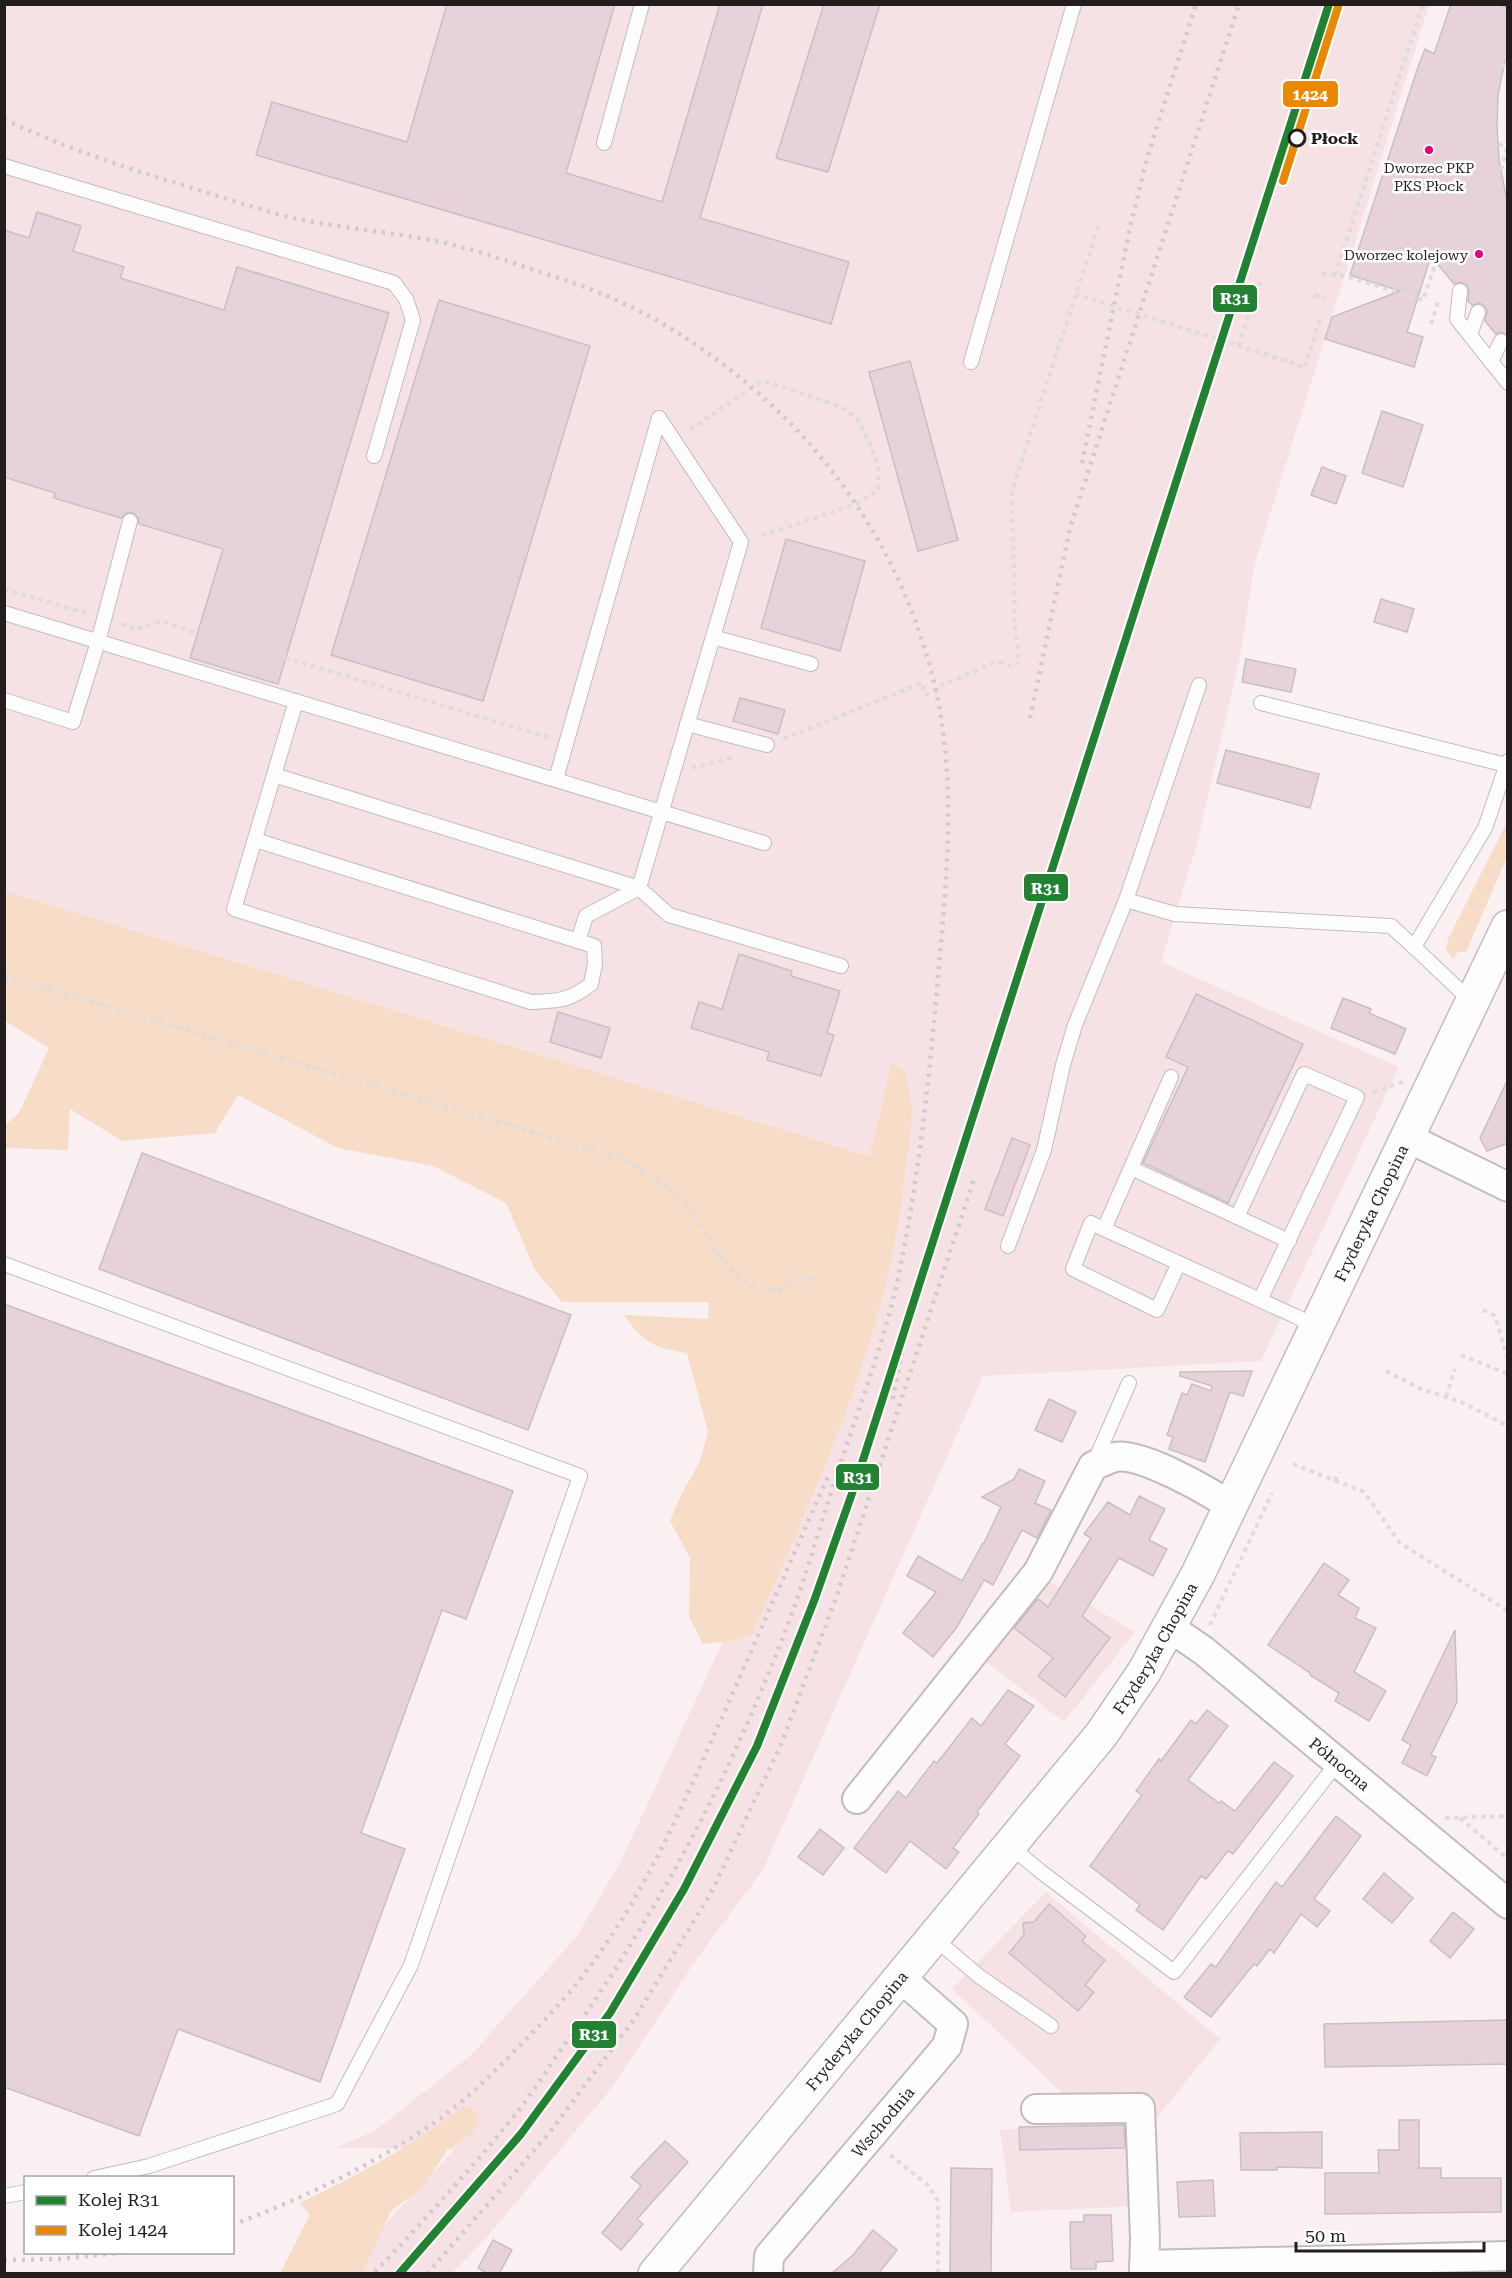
<svg xmlns="http://www.w3.org/2000/svg" width="1512" height="2278" font-family="'Roboto Serif',serif">
<rect width="100%" height="100%" fill="#faf0f2"/>
<!-- built -->
<g fill="#f6e2e4">
<path d="M4 5H1429L1255 563 1240 657 1197 844 1161 962 1399 1067 1261 1361 983 1376 763 1870 696 1960 611 2089 487 2237 452 2273H339L455 2149 336 2148 376 2130 472 2054 577 1936 621 1861 813 1447 871 1156 5 891Z"/>
<path d="M1049 1581 1135 1632 1064 1722 985 1661Z"/>
<path d="M1046 1892 1220 2039 1156 2119 1159 2205 1011 2212 1000 2130 1094 2123 952 1989Z"/>
</g>
<!-- green -->
<g fill="#f7dcc7">
<path d="M1507 822V857L1466 952H1458L1453 959 1446 949 1448 939Z"/>
<path d="M5 891 870 1156 892 1062 905 1072C907 1082 910 1093 911 1103 914 1124 906 1158 904 1180 887 1340 816 1487 753 1633L733 1641 703 1644 689 1617 690 1558 670 1521 680 1497 700 1461 708 1432 687 1353C652 1347 645 1344 624 1315L708 1319 709 1302H562L535 1270 506 1203 433 1166 338 1148 238 1095 215 1133 122 1141 70 1109 68 1150 5 1148V1125L19 1113 49 1048 5 1021Z"/>
<path d="M463 2106 473 2109 480 2118 473 2133 447 2150 423 2187 391 2211 364 2270 360 2274 280 2273 310 2215 300 2203C358 2175 413 2146 463 2106Z"/>
</g>
<!-- building -->
<g fill="#e7d2dc" stroke="#c7c0c2" stroke-width="1.5">
<path d="M447 4H615L566 173 662 202 720 4H763L700 218 849 262 831 324 256 155 272 102 407 142Z"/>
<path d="M824 4H880L828 172 776 158Z"/>
<path d="M1451 4H1497L1508 8V45L1498 95 1497 126 1499 160 1508 206V335L1501 332 1496 334 1485 321 1487 311 1485 307 1480 303 1472 305 1468 301 1469 291 1466 284 1460 282 1454 284 1431 256 1407 332 1423 337 1414 367 1325 339 1332 317 1400 291 1350 275 1418 67 1425 49 1434 54Z"/>
<path d="M37 212 81 226 73 251 124 267 120 278 224 310 237 267 389 313 278 684 190 658 223 549 139 524 138 518 133 513H127L121 518 54 498 55 493 4 477V230L29 238Z"/>
<path d="M439 300 590 346 483 701 331 655Z"/>
<path d="M910 361 958 540 918 551 869 372Z"/>
<path d="M1382 411 1423 425 1403 487 1362 473Z"/>
<path d="M1322 467 1346 476 1336 504 1311 495Z"/>
<path d="M786 539 865 561 840 651 761 628Z"/>
<path d="M1381 599 1414 609 1407 632 1374 622Z"/>
<path d="M1246 659 1296 669 1291 692 1242 682Z"/>
<path d="M740 698 785 710 778 734 733 721Z"/>
<path d="M1226 750 1319 774 1310 808 1217 783Z"/>
<path d="M739 954 792 971 791 976 840 991 827 1033 834 1035 821 1076 767 1060 769 1052 691 1028 699 1002 722 1009Z"/>
<path d="M1196 994 1303 1044 1228 1203 1143 1163 1188 1067 1166 1057Z"/>
<path d="M1343 998 1371 1009 1369 1013 1406 1029 1395 1054 1331 1028Z"/>
<path d="M558 1012 610 1028 601 1058 550 1042Z"/>
<path d="M1508 1079V1143L1487 1151 1480 1138Z"/>
<path d="M1012 1138 1030 1145 1003 1216 985 1209Z"/>
<path d="M142 1153 571 1315 528 1430 99 1269Z"/>
<path d="M4 1304 513 1491 466 1619 442 1610 361 1833 405 1849 320 2082 178 2029 139 2136 4 2087Z"/>
<path d="M1252 1371 1243 1396 1230 1392 1205 1462 1169 1449 1173 1437 1167 1435 1182 1393 1187 1395 1192 1384 1211 1391 1212 1386 1180 1376V1372Z"/>
<path d="M1049 1399 1076 1412 1062 1442 1035 1430Z"/>
<path d="M1019 1469 1045 1481 1035 1503 1051 1510 1037 1538 1022 1530 993 1585 984 1580 957 1627 933 1657 903 1633 936 1592 907 1576 918 1556 962 1581 983 1543H984L1001 1507 982 1497 1014 1479Z"/>
<path d="M1139 1496 1165 1509 1149 1540 1167 1549 1153 1576 1119 1558 1082 1616 1110 1638 1065 1697 1038 1676 1053 1658 1014 1628 1038 1599 1048 1607 1091 1538 1084 1534 1108 1502 1130 1515Z"/>
<path d="M1324 1563 1349 1580 1338 1595 1359 1608 1355 1618 1376 1628 1354 1672 1386 1691 1369 1721 1335 1701 1339 1693 1310 1675V1673L1268 1645Z"/>
<path d="M1455 1630 1457 1702 1431 1755 1436 1757 1427 1776 1402 1763 1411 1745 1402 1740Z"/>
<path d="M1008 1690 1034 1706 1005 1744 1020 1756 977 1812 979 1814 953 1848 959 1852 946 1869 910 1841 886 1873 854 1848 898 1791 906 1798 934 1761 937 1763 972 1718 981 1726Z"/>
<path d="M1207 1710 1228 1726 1188 1780 1219 1803 1221 1801 1235 1811 1274 1762 1293 1776 1233 1854 1228 1851 1206 1879 1201 1876 1163 1930 1136 1910 1140 1905 1090 1866 1142 1795 1136 1791 1159 1759 1161 1761 1191 1720 1196 1724Z"/>
<path d="M1336 1816 1361 1836 1314 1899 1330 1911 1317 1927 1301 1914 1274 1953 1270 1949 1257 1966 1254 1964 1211 2017 1184 1997 1211 1964 1216 1967 1276 1882 1282 1887Z"/>
<path d="M820 1829 844 1848 823 1875 798 1857Z"/>
<path d="M1384 1873 1413 1898 1392 1923 1363 1899Z"/>
<path d="M1049 1904 1086 1936 1082 1941 1105 1960 1085 1985 1094 1992 1078 2011 1009 1953 1024 1935 1023 1923 1034 1922Z"/>
<path d="M1453 1912 1474 1929 1450 1958 1430 1941Z"/>
<path d="M1508 2020V2064L1325 2067 1324 2024Z"/>
<path d="M1399 2120H1419V2168H1441V2178H1501V2212L1325 2214V2173H1379L1378 2150H1399Z"/>
<path d="M1124 2125 1125 2148 1020 2150 1019 2127Z"/>
<path d="M1322 2132V2168L1277 2167V2170H1241L1240 2133Z"/>
<path d="M665 2141 688 2162 637 2219 643 2224 621 2250 602 2233 641 2186 631 2177Z"/>
<path d="M951 2168 992 2169 991 2274H950Z"/>
<path d="M1213 2180 1215 2216 1179 2217 1177 2182Z"/>
<path d="M1084 2215H1111L1113 2261 1096 2262V2269H1071L1070 2222H1084Z"/>
<path d="M873 2230 897 2250 878 2274H831L853 2255Z"/>
<path d="M493 2240 512 2250 499 2274H488L478 2268Z"/>
</g>
<g fill="none" stroke-linecap="round" stroke-linejoin="round">
<defs>
<g id="service">
<path d="M604 143 642 4"/>
<path d="M4 166 394 283 406 299 413 320 374 456"/>
<path d="M1460 291 1457 319 1508 383"/>
<path d="M1470 335 1478 312"/>
<path d="M971 362 1074 4"/>
<path d="M1491 362 1501 341"/>
<path d="M4 613 764 843"/>
<path d="M713 637 811 664"/>
<path d="M4 700 73 722 98 642 130 521"/>
<path d="M1261 703 1506 765"/>
<path d="M687 724 767 745"/>
<path d="M274 775 639 888 741 542 659 418"/>
<path d="M556 779 659 418"/>
<path d="M255 840 594 946 595 964 591 984C569 1001 559 1001 531 1002L234 909 296 701"/>
<path d="M1126 900 1175 914 1391 926 1414 947"/>
<path d="M578 941 586 916 639 888 669 915 841 966"/>
<path d="M1472 1002 1414 947 1485 828 1508 761"/>
<path d="M1131 1168 1237 1217"/>
<path d="M1104 1229 1171 1077"/>
<path d="M1008 1246 1044 1150 1063 1065 1075 1025 1126 900 1199 685"/>
<path d="M1179 1263 1157 1310 1073 1269 1091 1223 1104 1229 1295 1316 1318 1328"/>
<path d="M4 1264 580 1476 411 1965 337 2104 149 2166 94 2178"/>
<path d="M1260 1300 1357 1097 1304 1074 1237 1217 1289 1241"/>
<path d="M1094 1463 1129 1383"/>
<path d="M1011 1847 1040 1871 1174 1972 1338 1762"/>
<path d="M934 1938 980 1977 1051 2026"/>
<path d="M4 2196 26 2192"/>
</g>
<g id="minor">
<path d="M1408 1138 1508 1187"/>
<path id="s1" d="M1169 1627 1204 1651 1508 1904"/>
<path d="M857 1799 1038 1572 1093 1466C1100 1463 1108 1459 1115 1457 1141 1452 1208 1491 1231 1506"/>
<path d="M1036 2109 1140 2108 1145 2239 1144 2274"/>
<path d="M1144 2265 1508 2256"/>
<path id="s2" d="M768 2274 769 2256 947 2046 953 2024 901 1978"/>
</g>
<g id="tertiary">
<path id="s3" d="M655 2274 1101 1735 1144 1672 1198 1574 1508 927"/>
</g>
</defs>
<!-- service casing -->
<use href="#service" stroke="#c3bcbd" stroke-width="16"/>
<!-- minor casing -->
<use href="#minor" stroke="#c3bcbd" stroke-width="32"/>
<!-- tertiary casing -->
<use href="#tertiary" stroke="#c3bcbd" stroke-width="36"/>
<!-- path -->
<g stroke="#dedcdc" stroke-width="4" stroke-dasharray="4.5 4.5" stroke-linecap="butt">
<path d="M1502 68 1508 49"/>
<path d="M1317 133 1346 145"/>
<path d="M1498 145 1508 144"/>
<path d="M1501 170 1508 145"/>
<path d="M1322 274 1345 276 1423 300 1436 262"/>
<path d="M1335 275 1423 4"/>
<path d="M1315 295 1326 299"/>
<path d="M1431 324 1438 302"/>
<path d="M1238 346 1260 282"/>
<path d="M1305 367 1320 320"/>
<path d="M690 430 752 387 764 381 841 407 858 419 870 444 879 471 878 490 857 504 759 536"/>
<path d="M4 589 88 614"/>
<path d="M121 624 137 629 161 621 197 634"/>
<path d="M285 658 548 737"/>
<path d="M783 739 922 683 926 695 936 691 942 685 994 663 1001 662 1011 667 1019 662 1015 628 1012 490 1098 227"/>
<path d="M692 768 734 757"/>
<path d="M4 976 624 1159C639 1169 674 1190 685 1202 714 1238 726 1293 783 1290L792 1279H821"/>
<path d="M1373 1092 1403 1082"/>
<path d="M1483 1310 1495 1316 1508 1360"/>
<path d="M1461 1355 1508 1374"/>
<path d="M1386 1371 1421 1389 1461 1402 1508 1426"/>
<path d="M1446 1397 1455 1369"/>
<path d="M1293 1464 1364 1492 1400 1543 1508 1611"/>
<path d="M1335 1481 1339 1472"/>
<path d="M1210 1625 1272 1493"/>
<path d="M1445 1818 1508 1816"/>
<path d="M1460 1818 1508 1859"/>
<path d="M890 2155 928 2185 938 2201V2274"/>
</g>
<!-- service -->
<use href="#service" stroke="#fefdfd" stroke-width="14"/>
<!-- minor -->
<use href="#minor" stroke="#fefdfd" stroke-width="28"/>
<!-- tertiary -->
<use href="#tertiary" stroke="#fefdfd" stroke-width="33"/>
<!-- rail -->
<g stroke="#cfcbcc" stroke-width="4.5" stroke-dasharray="3 6" stroke-linecap="butt">
<path d="M4 119C66 149 130 169 195 189 228 199 260 210 293 218 340 228 389 232 436 241 470 248 502 259 534 270 562 279 590 288 616 300 664 321 710 352 750 386 844 465 909 571 936 691 956 783 947 873 939 966 930 1072 919 1179 897 1283 882 1349 857 1413 836 1477 821 1523 808 1570 791 1616 759 1701 721 1787 676 1867 641 1930 602 1992 560 2051 546 2071 533 2092 518 2111 473 2167 424 2221 373 2274"/>
<path d="M1082 463 1130 227 1148 155 1196 4"/>
<path d="M1030 718 1070 528 1239 4"/>
<path d="M893 1399 909 1317"/>
<path d="M232 2225C304 2198 375 2164 438 2120 474 2094 506 2060 537 2028 560 2004 582 1979 601 1951 652 1879 687 1795 723 1715 759 1634 794 1553 830 1472"/>
<path d="M4 2260 61 2259 126 2252"/>
<path d="M427 2274 550 2132 635 2018 712 1891 782 1742 835 1601 974 1179"/>
</g>
<!-- path-bridge -->
<path stroke="#dedcdc" stroke-width="4" stroke-dasharray="4.5 4.5" stroke-linecap="butt" d="M1075 294 1305 367"/>
<defs>
<path id="rail-1" d="M399 2274 521 2134 610 2013 684 1889 757 1746 814 1601 855 1485 1329 4"/>
<path id="rail-2" d="M1283 181 1338 7"/>
</defs>
<!-- rail-1 casing -->
<use href="#rail-1" stroke="#fff" stroke-width="12"/>
<!-- rail-2 casing -->
<use href="#rail-2" stroke="#fff" stroke-width="12"/>
<!-- rail-1 -->
<use href="#rail-1" stroke="#238132" stroke-width="8"/>
<!-- rail-2 -->
<use href="#rail-2" stroke="#e98903" stroke-width="8"/>
</g>
<!-- markers -->
<circle fill="#fff" stroke="#241d1e" stroke-width="3" cx="1297" cy="138" r="8"/>
<g fill="#e5007d" stroke="#fff" stroke-width="2">
<circle cx="1429" cy="150" r="5"/>
<circle cx="1479" cy="254" r="5"/>
</g>
<g text-anchor="middle" stroke-width="5" stroke-linejoin="round" paint-order="stroke">
<!-- bus labels -->
<g font-size="14" fill="#241d1e" stroke="#fff">
<text x="1429" y="173">Dworzec PKP<tspan x="1429" dy="18">PKS Płock</tspan></text>
<text x="1468" y="260" text-anchor="end">Dworzec kolejowy</text>
</g>
<!-- stop labels -->
<g font-size="16" font-weight="bold" fill="#241d1e" stroke="#fff" text-anchor="start">
<text x="1311" y="144">Płock</text>
</g>
<!-- street labels -->
<g font-size="16" fill="#241d1e" stroke="#fff">
<text dy="6" stroke="none"><textPath href="#s3" startOffset="1288">Fryderyka Chopina</textPath></text>
<text dy="6" stroke="none"><textPath href="#s3" startOffset="802">Fryderyka Chopina</textPath></text>
<text dy="6" stroke="none"><textPath href="#s1" startOffset="219">Północna</textPath></text>
<text dy="6" stroke="none"><textPath href="#s3" startOffset="316">Fryderyka Chopina</textPath></text>
<text dy="6" stroke="none"><textPath href="#s2" startOffset="194">Wschodnia</textPath></text>
</g>
</g>
<g stroke="#fff" stroke-width="2">
<rect x="1282" y="80" width="57" height="28" rx="6" fill="#e98903"/>
<rect x="1212" y="284" width="46" height="29" rx="6" fill="#238132"/>
<rect x="1023" y="873" width="46" height="29" rx="6" fill="#238132"/>
<rect x="835" y="1463" width="45" height="28" rx="6" fill="#238132"/>
<rect x="571" y="2020" width="46" height="29" rx="6" fill="#238132"/>
</g>
<g font-size="16" text-anchor="middle" font-weight="bold" fill="#fff">
<text x="1310" y="100">1424</text>
<text x="1235" y="304">R31</text>
<text x="1046" y="894">R31</text>
<text x="858" y="1483">R31</text>
<text x="594" y="2040">R31</text>
</g>
<!-- border -->
<rect width="1512" height="2278" fill="none" stroke="#241d1e" stroke-width="12"/>
<!-- legend -->
<rect x="24" y="2176" width="210" height="78" fill="#ffffff" stroke="#a7a5a5" stroke-width="1.5"/>
<rect x="36" y="2196" width="30" height="9" fill="#238132" stroke="#a7a5a5" stroke-width="1.5"/>
<text x="78" y="2206" font-size="18" fill="#241d1e">Kolej R31</text>
<rect x="36" y="2226" width="30" height="9" fill="#e98903" stroke="#a7a5a5" stroke-width="1.5"/>
<text x="78" y="2236" font-size="18" fill="#241d1e">Kolej 1424</text>
<!-- scale -->
<path d="M1296 2242v9h188v-9" fill="none" stroke="#241d1e" stroke-width="3"/>
<text x="1305" y="2242" font-size="18" fill="#241d1e" stroke="#ffffff" stroke-width="4.5" paint-order="stroke">50 m</text>
</svg>
